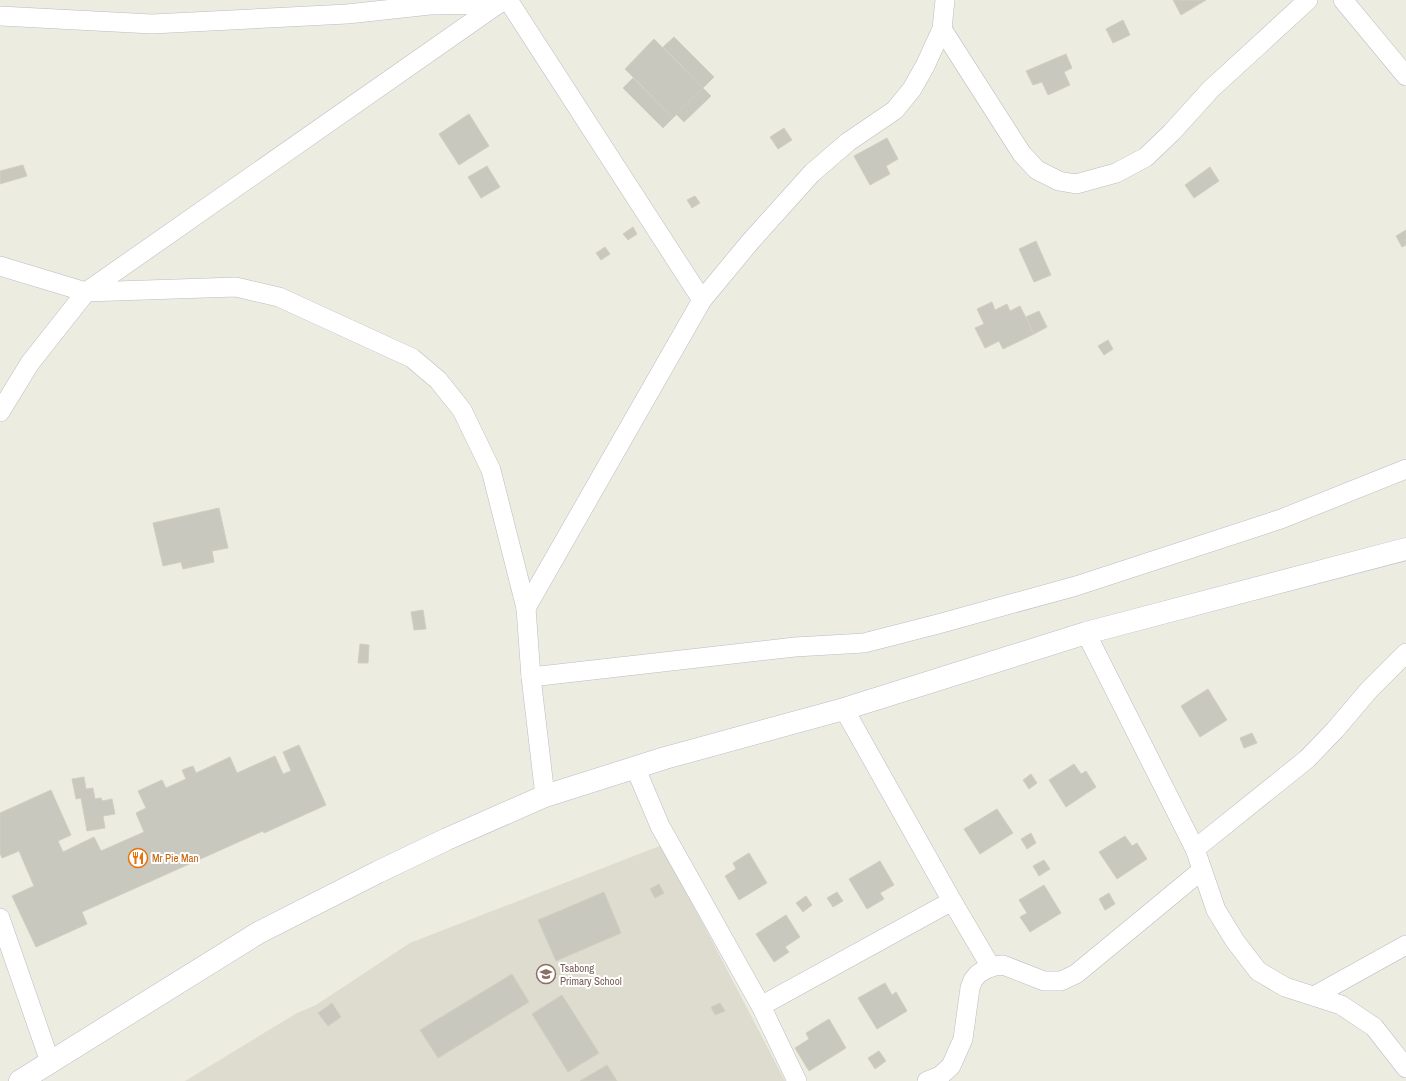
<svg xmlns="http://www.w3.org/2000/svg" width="1406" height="1081" font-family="'Archivo Narrow',sans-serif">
<rect width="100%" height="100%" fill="#edece0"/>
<!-- education -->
<path fill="#dddccf" d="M662 845 785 1081H185L297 1013 316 1005 410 943Z"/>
<!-- building -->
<g fill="#c9c8bf" stroke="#d1cfbe">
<path d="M1173 0H1206L1181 15Z"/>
<path d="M1123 20 1130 35 1113 43 1106 29Z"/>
<path d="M674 37 714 77 703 88 663 47Z"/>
<path d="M654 39 703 88 673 118 625 69Z"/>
<path d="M1066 54 1072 68 1064 72 1070 85 1048 95 1042 82 1033 85 1026 71Z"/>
<path d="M633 78 673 118 663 128 623 88Z"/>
<path d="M703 88 711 96 684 122 676 114Z"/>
<path d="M469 114 489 146 459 165 439 134Z"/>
<path d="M784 128 792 140 778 149 770 137Z"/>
<path d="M887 138 898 159 886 166 890 174 870 185 854 156Z"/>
<path d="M23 165 27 176 0 184V171Z"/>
<path d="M487 166 500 187 481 198 468 177Z"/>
<path d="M1210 167 1219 181 1194 198 1185 185Z"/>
<path d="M695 196 700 203 692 208 687 200Z"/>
<path d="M633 227 637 234 628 240 623 234Z"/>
<path d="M1406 230V245L1402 247 1396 236Z"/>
<path d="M1036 241 1051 275 1034 282 1019 249Z"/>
<path d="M605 247 610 254 601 260 596 253Z"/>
<path d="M992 302 995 310 1007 304 1010 311 1020 306 1034 334 1003 349 999 341 985 348 975 328 984 324 977 309Z"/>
<path d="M1039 311 1047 327 1034 334 1026 317Z"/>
<path d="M1108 340 1113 349 1104 355 1098 346Z"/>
<path d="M219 508 228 548 212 551 214 562 183 569 181 562 163 566 153 523Z"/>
<path d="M423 610 426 629 414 630 411 612Z"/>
<path d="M360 644 369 645 368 663H358Z"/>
<path d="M1208 689 1227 720 1200 737 1181 706Z"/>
<path d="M1252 733 1257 743 1244 748 1240 738Z"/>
<path d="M299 745 326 805 264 833 263 831 82 912 87 924 36 947 12 896 34 886 19 851 2 858 0 853V813L51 790 71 835 58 841 63 852 94 837 101 851 144 832 136 813 146 808 138 791 162 780 166 788 186 779 182 770 193 766 196 773 230 757 237 773 275 756 283 774 291 771 283 752Z"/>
<path d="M1074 764 1081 774 1086 771 1096 787 1066 807 1049 780Z"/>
<path d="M1031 774 1037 783 1029 789 1023 780Z"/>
<path d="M84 777 86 789 93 788 95 799 101 798 102 801 112 799 115 814 103 816 105 828 87 831 81 798 76 799 72 779Z"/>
<path d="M997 809 1013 833 980 854 964 829Z"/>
<path d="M1031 833 1036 843 1027 849 1021 839Z"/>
<path d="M1125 836 1132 846 1137 843 1147 859 1117 879 1099 852Z"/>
<path d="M749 853 767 883 739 900 725 876 736 869 733 863Z"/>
<path d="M1044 860 1050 869 1039 876 1033 866Z"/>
<path d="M880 861 894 885 880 893 884 899 867 909 849 879Z"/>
<path d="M659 884 664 893 655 898 650 889Z"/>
<path d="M1044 885 1061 913 1030 932 1020 917 1027 913 1019 900Z"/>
<path d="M604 892 621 933 556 961 538 920Z"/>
<path d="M837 892 843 901 833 907 827 898Z"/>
<path d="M1109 893 1115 904 1105 910 1099 899Z"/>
<path d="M806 896 812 905 803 912 796 903Z"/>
<path d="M786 915 800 937 785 947 789 952 774 962 756 934Z"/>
<path d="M512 974 529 1002 438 1058 420 1030Z"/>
<path d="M885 983 892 995 896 992 907 1011 877 1029 858 998Z"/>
<path d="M562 995 599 1053 568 1072 532 1014Z"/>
<path d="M332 1003 341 1017 328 1026 318 1013Z"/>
<path d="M720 1003 725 1011 715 1015 711 1007Z"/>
<path d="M829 1019 846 1048 809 1071 795 1048 809 1039 806 1033Z"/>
<path d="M879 1051 886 1061 875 1069 868 1058Z"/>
<path d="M607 1065 617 1081H580Z"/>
</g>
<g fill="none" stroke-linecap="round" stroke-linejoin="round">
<defs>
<g id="minor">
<path d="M508 0 702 300"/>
<path d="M1343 0 1406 76"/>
<path d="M0 16 152 24 347 14 430 5 498 4"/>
<path d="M942 29 1022 154 1037 170 1059 181 1076 184 1116 173 1146 157 1172 132 1211 89 1308 0"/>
<path d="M0 266 86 292 236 287 279 297 412 358 438 380 462 410 491 470 526 608 531 677 545 796"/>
<path d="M0 412 30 363 86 292 498 4 506 0"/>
<path d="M526 608 702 300 750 242 812 173 848 142 895 110 912 89 925 66 942 29 945 0"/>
<path d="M1086 633 1195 849 1216 910 1235 941 1258 971 1285 987 1341 1005 1374 1027 1406 1068"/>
<path d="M531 677 795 647 864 643 938 624 1076 586 1281 519 1406 469"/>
<path d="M844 709 952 901 991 967"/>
<path d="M635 767 660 826 761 1006 797 1081"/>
<path d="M1195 849 1307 759 1335 730 1369 690 1406 653"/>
<path d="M0 918 50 1062"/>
<path d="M1314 996 1406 945"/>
<path d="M761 1006 952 901"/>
<path d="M927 1081 940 1076 951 1066 963 1039 970 988 973 980 978 974 986 969 995 966 1003 965 1044 981H1061L1076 974 1202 870"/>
</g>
<path id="secondary" d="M20 1081 258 933 378 872 447 839 545 796 665 758 844 709 1086 633 1406 549"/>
</defs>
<!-- minor casing -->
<use href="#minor" stroke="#bbbcc2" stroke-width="20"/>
<!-- secondary casing -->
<use href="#secondary" stroke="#bbbdc5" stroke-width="23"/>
<!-- minor -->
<use href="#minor" stroke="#fff" stroke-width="19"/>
<!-- secondary -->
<use href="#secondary" stroke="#fff" stroke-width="22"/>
</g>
<!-- icons -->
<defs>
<symbol id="restaurant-ring" viewBox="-11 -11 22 22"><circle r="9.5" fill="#fff" stroke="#e8710a" stroke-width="1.5"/><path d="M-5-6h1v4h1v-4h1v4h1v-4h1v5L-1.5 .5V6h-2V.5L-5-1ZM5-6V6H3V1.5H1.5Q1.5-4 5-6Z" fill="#e8710a"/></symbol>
<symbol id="school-ring" viewBox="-11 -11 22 22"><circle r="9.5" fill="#fff" stroke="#8d6e63" stroke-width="1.5"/><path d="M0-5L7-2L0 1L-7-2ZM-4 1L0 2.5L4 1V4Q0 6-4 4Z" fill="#8d6e63"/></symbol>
</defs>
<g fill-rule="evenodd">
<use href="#restaurant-ring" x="127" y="847" width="22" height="22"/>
<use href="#school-ring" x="535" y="963" width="22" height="22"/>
</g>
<g text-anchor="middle" stroke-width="4" stroke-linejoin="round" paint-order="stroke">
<!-- food labels -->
<g font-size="11" fill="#c56008" stroke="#fff" text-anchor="start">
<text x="152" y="862">Mr Pie Man</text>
</g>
<!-- education labels -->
<g font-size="11" fill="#785e54" stroke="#fff" text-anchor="start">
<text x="560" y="972">Tsabong<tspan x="560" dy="13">Primary School</tspan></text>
</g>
</g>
</svg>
